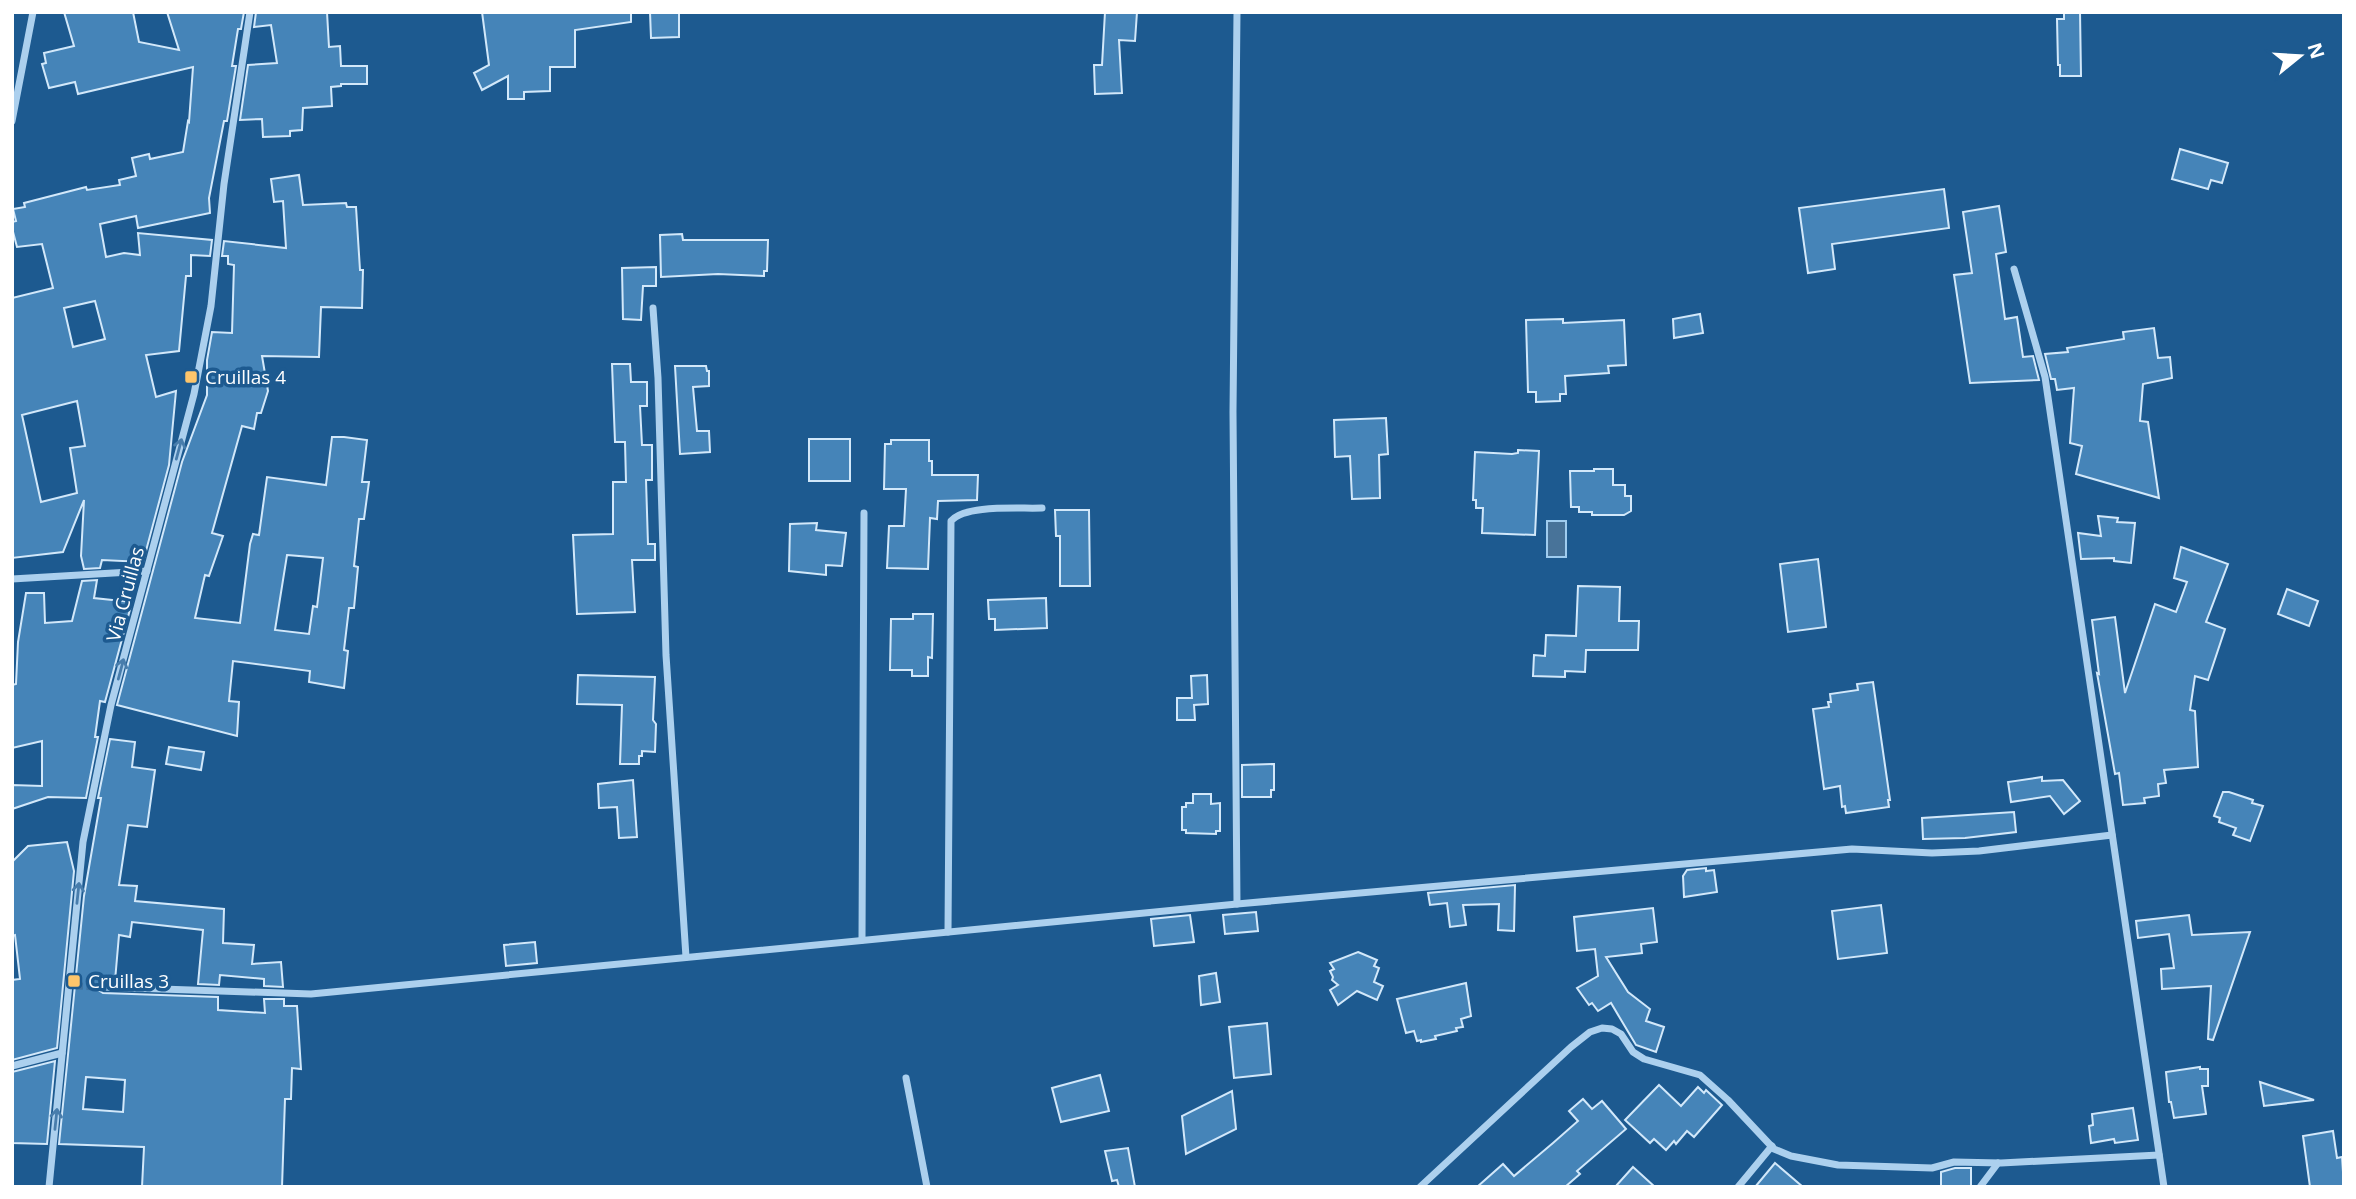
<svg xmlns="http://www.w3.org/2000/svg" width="2356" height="1199" font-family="'Open Sans',sans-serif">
<rect width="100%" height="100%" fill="#1d5a90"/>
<!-- water -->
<rect fill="#487399" stroke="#9fccef" stroke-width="2" x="1547" y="521" width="19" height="36"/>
<!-- building -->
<g fill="#4584b8" stroke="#d2e8fa" stroke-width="2" fill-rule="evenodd">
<path d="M64 12H133L139 42 179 50 167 12H244L241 29H238L232 66H236L227 121H224L209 198 210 213 138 228 136 216 100 224 106 257 124 253 140 255 138 233 212 240 210 256 191 255V276H186L179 351 146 355 156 397 176 391 169 465 143 562 102 560 100 568 84 569 81 556 84 500 63 552 12 558V298L53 288 42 244 17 247 12 228V222L16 221 13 209 25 207 24 203 86 187 87 190 120 185 119 180 136 176 132 158 149 154 150 159 183 152 188 121 189 122 193 67 78 94 75 82 49 88 42 64 46 63 44 53 74 46ZM95 301 105 339 73 347 64 308ZM77 401 85 446 70 448 77 493 41 502 22 415Z"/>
<path d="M256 12H327L329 47 340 46 341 66H367V84H341V86L331 87 332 106 303 108 302 130 290 131V136L263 137 262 119 240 120 248 65 277 63 271 25 254 27Z"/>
<path d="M482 12H631V22L575 30V67H550V91L524 92V99H508V76L482 90 474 73 489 65Z"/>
<path d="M650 12H679V37L651 38Z"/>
<path d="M1105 12H1137L1135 41 1119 40 1122 93 1095 94 1094 65H1102Z"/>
<path d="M2064 12H2080L2081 76H2060V65H2058L2057 19H2064Z"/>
<path d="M2180 149 2228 163 2222 183 2211 180 2208 189 2172 179Z"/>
<path d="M299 175 303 205 346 203 347 207H356L360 270H363L362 308 321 307 319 357 262 356 268 391 261 413H257L254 429 242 426 212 533 223 536 209 576 205 575 195 618 240 623 250 544 253 534 259 535 267 477 326 485 332 437H344L367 440 362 482H369L364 519H359L354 566 358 567 354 608H349L344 650 348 651 344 688 309 682 310 671 233 661 229 701 239 702 237 736 117 705 182 462 207 395V360L212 332 232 333 234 265 228 264V256H222L224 241 286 248 283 201 274 202 271 179ZM287 555 323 558 317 607 313 606 309 634 275 630Z"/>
<path d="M1944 189 1949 228 1832 244 1835 269 1808 273 1799 208Z"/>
<path d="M1999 206 2006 252 1996 254 2005 319 2017 317 2023 357 2033 356 2039 380 1970 383 1954 275 1972 273 1963 212Z"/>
<path d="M682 234 683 240H768L767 271H764V276L718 274 661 277 660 235Z"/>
<path d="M656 267V286H643L641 320 623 319 622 268Z"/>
<path d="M1700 314 1703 333 1674 338 1673 319Z"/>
<path d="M1563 319V323L1624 320 1626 365 1608 366 1609 373 1565 376 1566 394H1560V401L1536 402V392H1528L1526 320Z"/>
<path d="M2154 328 2158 358 2170 357 2172 378 2143 384 2140 421 2148 422 2159 498 2076 474 2082 446 2070 443 2074 388 2057 390 2055 379H2051L2045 354 2068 352 2067 348 2124 339 2123 332Z"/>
<path d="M612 364H630L631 382H647V406H640L642 445H652V480H646L648 544H655V560H632L635 612 577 614 573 535 613 534V482H626L625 442H615Z"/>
<path d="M675 366H706L707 371H709V386L693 387 697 431H709L710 452 680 454Z"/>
<path d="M1386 418 1388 454 1379 455 1380 498 1352 499 1350 456 1335 457 1334 420Z"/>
<rect x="809" y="439" width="41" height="42"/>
<path d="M891 440H929V461H932V475H978L977 500 938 501 937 519 930 518 928 569 887 568 889 526H904L906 489H884L885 444H891Z"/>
<path d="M1518 450 1539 451 1535 535 1482 533 1483 508H1476V500H1473L1475 452 1512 454 1518 453Z"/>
<path d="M1594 469H1613V485H1625V496H1631V511L1624 515H1592V512H1579V507H1571L1570 471H1594Z"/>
<path d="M1055 510H1089L1090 586H1060V536H1056Z"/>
<path d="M2098 516 2118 518 2117 522 2135 523 2131 563 2114 561V558L2081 559 2078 533 2101 536Z"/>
<path d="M817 523 816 530 846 533 842 566 826 565V575L789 571 790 524Z"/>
<path d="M2181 547 2228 564 2206 622 2225 629 2208 680 2195 676 2190 710 2195 711 2198 767 2164 770 2166 783 2158 784 2159 796 2144 798 2145 803 2123 805 2119 773 2115 774 2097 673 2099 674 2092 620 2115 617 2125 693 2155 604 2176 612 2187 582 2174 578Z"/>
<path d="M1818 559 1826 627 1788 632 1780 564Z"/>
<path d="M97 580 94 598 132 602 105 702 100 701 95 737H98L86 798 48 797 12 809V785L42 786V741L12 748V685L16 684 18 642 26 593H44L45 623 72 621 82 581Z"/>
<path d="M1578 586 1620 587 1619 621H1639L1638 650H1586L1585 672 1565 671V677L1533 676 1534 655 1545 656 1546 635 1576 636Z"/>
<path d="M2287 589 2318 601 2309 626 2278 614Z"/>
<path d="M1046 598 1047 628 995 630V619H989L988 600Z"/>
<path d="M913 614H933L932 658 928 657V676H912V670H890L891 619H913Z"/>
<path d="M578 675 655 677 653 720 656 724 655 752 642 751V756H639V764H620L622 705 577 704Z"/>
<path d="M1207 675 1208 704 1194 705 1195 720H1177V698H1192L1191 676Z"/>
<path d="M1873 682 1890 800H1888L1889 807 1846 813 1845 806 1842 807 1840 786 1824 789 1813 709 1829 707 1828 702H1831L1830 694 1858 690 1857 684Z"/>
<path d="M110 739 135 742 132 767 155 770 147 827 128 825 119 885 137 886 135 901 224 909 223 943 254 945 252 964 281 962 283 987 264 986V979L220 975 219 985 198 984 203 930 132 922 130 937 119 935 115 981H101L98 984 97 989 103 993 218 997V1010L265 1013 264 999H284V1006H297L301 1069 292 1068 291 1099H285L282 1187H142L144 1147 59 1144 84 896 101 798H98ZM86 1077 125 1080 123 1112 83 1109Z"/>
<path d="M169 747 204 752 201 770 166 764Z"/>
<path d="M1274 764V790H1271V797H1242V765Z"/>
<path d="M2042 777V781L2063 780 2080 801 2064 814 2050 796 2011 802 2008 782Z"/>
<path d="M633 780 637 837 619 838 617 807 599 808 598 784Z"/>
<path d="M2223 792H2229L2253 800 2252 803 2263 806 2250 841 2233 835 2236 828 2219 822 2220 818 2214 816Z"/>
<path d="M1193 794H1211V804L1220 803V831H1216V834L1186 833V830H1182V807H1186V803H1193Z"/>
<path d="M2014 812 2016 832 1965 838 1923 839 1922 818Z"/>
<path d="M67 842 74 871 57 1048 12 1060V980L20 979 15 935 12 936V862L28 846Z"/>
<path d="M1706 868V871L1714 870 1717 892 1684 897 1683 876 1687 870Z"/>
<path d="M1515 885 1514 931 1498 930 1499 904 1463 905 1466 925 1450 927 1447 903 1430 905 1428 893Z"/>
<path d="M1881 905 1887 953 1838 959 1832 911Z"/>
<path d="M1653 908 1657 942 1641 944 1642 953 1606 957 1628 992 1650 1009 1646 1021 1664 1027 1656 1052 1636 1045 1611 1003 1598 1011 1592 1003 1589 1005 1577 988 1598 976 1595 949 1577 951 1574 917Z"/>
<path d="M1256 912 1258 931 1225 934 1223 915Z"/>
<path d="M1190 915 1194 942 1154 946 1151 919Z"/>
<path d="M2189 915 2192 935 2250 932 2213 1040 2208 1039 2211 986 2162 989 2161 969 2174 968 2169 934 2138 938 2136 921Z"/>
<path d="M535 942 537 963 506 966 504 945Z"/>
<path d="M1358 952 1377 960 1374 966 1379 968 1374 982 1383 986 1377 1000 1357 991 1338 1005 1330 990 1338 985 1332 980 1333 977 1330 971 1334 969 1330 963Z"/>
<path d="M1216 973 1220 1002 1201 1005 1199 976Z"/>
<path d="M1466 983 1471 1016 1461 1019 1463 1027 1456 1028 1457 1031 1435 1036 1436 1039 1421 1042V1040L1417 1041 1414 1031 1406 1033 1397 999Z"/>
<path d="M1267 1023 1271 1074 1234 1078 1229 1027Z"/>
<path d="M55 1061 47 1144 12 1143V1072Z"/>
<path d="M2200 1067V1069H2208V1086H2202L2206 1114 2174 1118 2171 1102H2169L2166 1072Z"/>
<path d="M1100 1075 1109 1111 1061 1122 1052 1088Z"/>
<path d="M2260 1082 2314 1100 2264 1106Z"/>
<path d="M1659 1085 1681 1106 1698 1087 1704 1093 1706 1090 1722 1105 1694 1137 1687 1131 1676 1144 1674 1141 1666 1150 1654 1139 1650 1143 1625 1120Z"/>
<path d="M1232 1091 1236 1129 1186 1154 1182 1116Z"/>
<path d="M1583 1099 1592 1109 1602 1101 1626 1129 1577 1171 1580 1174 1565 1187H1477L1503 1164 1514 1176 1553 1143 1578 1121 1569 1111Z"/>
<path d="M2133 1108 2138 1140 2115 1143 2114 1139 2091 1143 2089 1126 2093 1125 2092 1114Z"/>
<path d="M2333 1131 2337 1158 2342 1157 2344 1187H2310L2303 1136Z"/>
<path d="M1128 1148 1135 1187H1119L1117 1180 1112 1181 1105 1151Z"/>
<path d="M1775 1163 1803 1187H1755Z"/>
<path d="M1633 1167 1655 1187H1615Z"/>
<path d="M1955 1168H1971V1186H1941V1172Z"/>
</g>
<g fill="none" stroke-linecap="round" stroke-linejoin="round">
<!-- minor-tunnel -->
<path stroke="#3f73a1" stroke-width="7" stroke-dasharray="7 3.5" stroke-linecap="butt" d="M76 986 103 987"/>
<!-- minor -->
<g stroke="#acd0ee" stroke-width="7">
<path d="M1237 12 1233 412 1237 904"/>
<path d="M12 121 33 12"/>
<path d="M2014 269 2045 377 2164 1187"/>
<path d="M653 308 658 378 666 655 686 957"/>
<path d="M12 579 147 571"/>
<path d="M948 932 951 521C965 504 1020 509 1042 508"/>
<path d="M862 940 864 513"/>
<path d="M103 987 311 994 1237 904 1852 849 1932 853 1979 851 2112 835"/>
<path d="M12 1066 62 1053"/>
<path d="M906 1078 927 1187"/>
<path d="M49 1187 83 842 111 705 194 394 211 306 224 184 250 12"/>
<path d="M1420 1187 1571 1047 1590 1032 1602 1028 1612 1029 1621 1034 1633 1052 1644 1059 1700 1075 1728 1100 1774 1149 1791 1156 1838 1165 1932 1168 1954 1162 2001 1163 2159 1155"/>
<path d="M1738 1187 1772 1146"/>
<path d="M1980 1187 1998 1163"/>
</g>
</g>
<!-- one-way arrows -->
<defs><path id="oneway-shaft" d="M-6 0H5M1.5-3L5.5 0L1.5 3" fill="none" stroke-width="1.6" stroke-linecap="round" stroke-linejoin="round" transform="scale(1.75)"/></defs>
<g stroke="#487dac">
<use href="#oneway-shaft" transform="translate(179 449) rotate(-75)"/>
<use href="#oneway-shaft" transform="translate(121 669) rotate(-75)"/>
<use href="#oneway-shaft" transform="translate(78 893) rotate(-84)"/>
<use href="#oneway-shaft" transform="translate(56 1119) rotate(-84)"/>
</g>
<!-- markers -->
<g fill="#fdc56b" stroke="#1d5a90" stroke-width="2.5">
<rect x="184" y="370" width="14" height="14" rx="3.5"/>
<rect x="67" y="974" width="14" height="14" rx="3.5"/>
</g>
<g text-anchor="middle" stroke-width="7" stroke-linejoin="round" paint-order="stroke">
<!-- poi labels -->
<g font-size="19" fill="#fff" stroke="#1d5a90" text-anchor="start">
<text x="205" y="384">Cruillas 4</text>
<text x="88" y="988">Cruillas 3</text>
</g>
<!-- street labels -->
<g font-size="19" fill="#fff" stroke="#1d5a90">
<text transform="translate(125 594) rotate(-75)" y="7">Via Cruillas</text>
</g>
</g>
<!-- border -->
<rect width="2356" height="1199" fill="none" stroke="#ffffff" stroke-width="28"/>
<!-- north arrow -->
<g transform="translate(2300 56) rotate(72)" stroke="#1d5a90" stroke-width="5" paint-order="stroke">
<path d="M0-5L12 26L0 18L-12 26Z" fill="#ffffff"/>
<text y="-10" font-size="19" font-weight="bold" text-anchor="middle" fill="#ffffff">N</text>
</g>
</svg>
